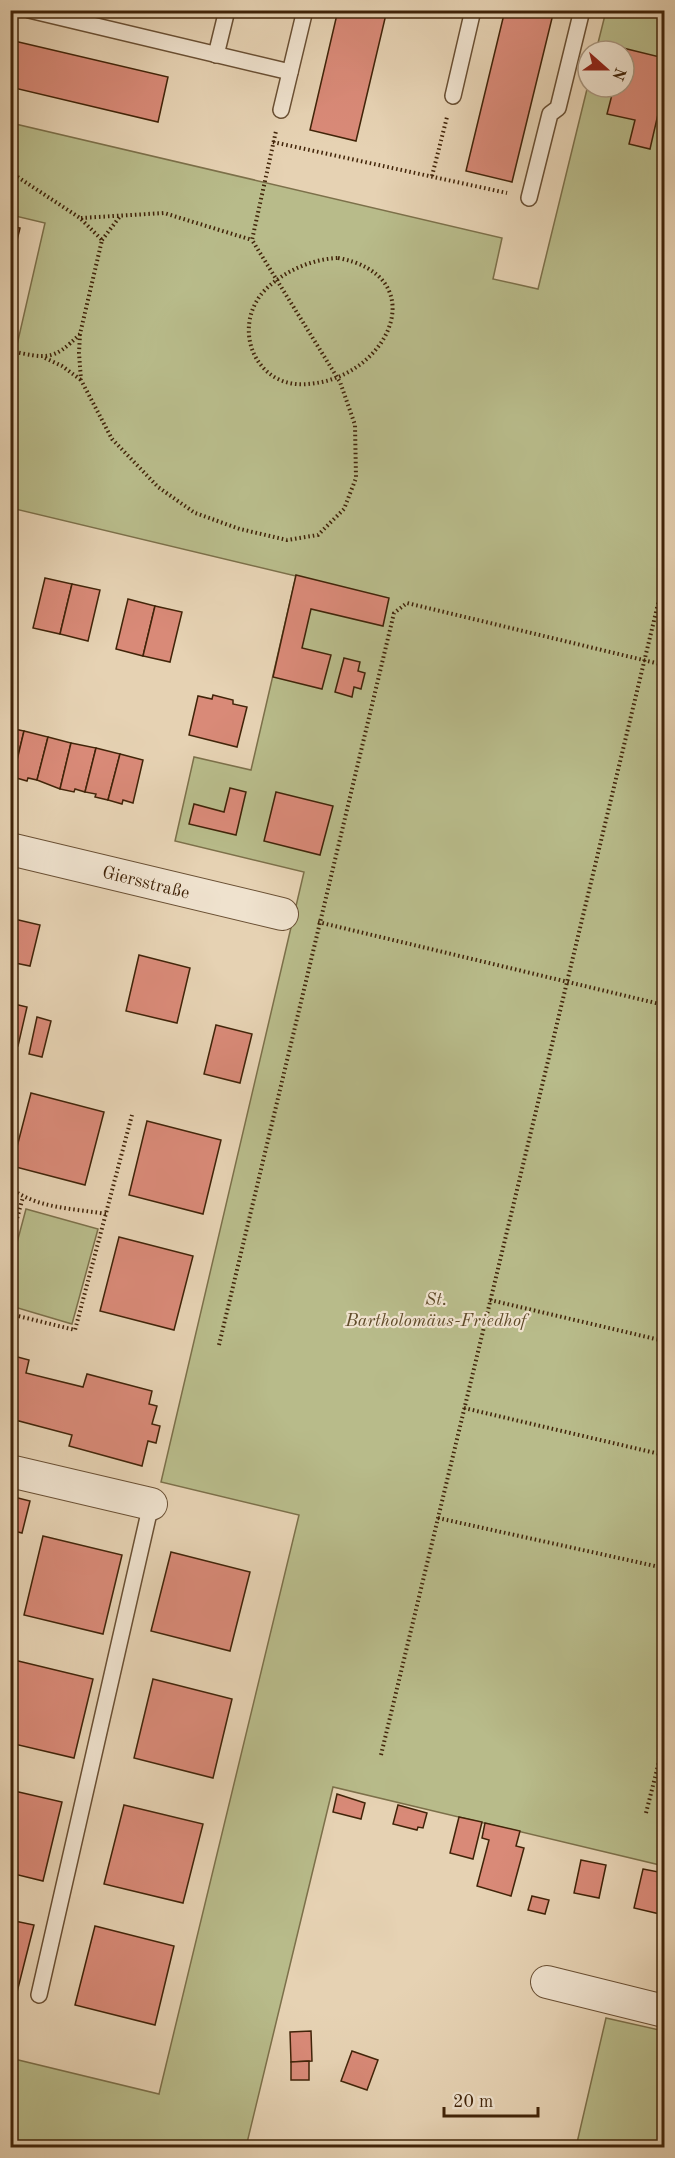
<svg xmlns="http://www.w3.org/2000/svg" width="675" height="2158" font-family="'Old Standard TT',serif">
<rect width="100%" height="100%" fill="#e6d2b3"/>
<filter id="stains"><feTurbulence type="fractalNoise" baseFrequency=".00333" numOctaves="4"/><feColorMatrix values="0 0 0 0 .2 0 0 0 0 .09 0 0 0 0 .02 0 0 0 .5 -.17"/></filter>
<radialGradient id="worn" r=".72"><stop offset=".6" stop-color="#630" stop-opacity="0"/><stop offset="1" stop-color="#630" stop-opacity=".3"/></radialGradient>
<!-- green -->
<g fill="#b8bb8a" stroke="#7c704a" stroke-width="1.5">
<path d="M606 11H664V1866L333 1787 246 2147H11L10 2058 159 2094 299 1515 161 1482 304 872 175 841 194 757 251 770 296 576 11 508V371L45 223 11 215V123L502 238 493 279 538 289 588 85V87H624V51H596Z"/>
<path d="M26 1209 98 1229 72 1324 11 1306V1265Z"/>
<path d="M606 2018 664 2031V2147H576Z"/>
</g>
<!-- building -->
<g fill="#d98a78" stroke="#412409" stroke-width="1.5">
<path d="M338 10H387L356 141 310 130Z"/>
<path d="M505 10H554L512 182 466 171Z"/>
<path d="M10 40 168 77 158 122 10 87Z"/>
<path d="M623 48 664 58V88L650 149 629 144 635 120 607 114 614 87H624Z"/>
<path d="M10 226 20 228 10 268Z"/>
<path d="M296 575 389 598 383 626 311 609 302 648 331 655 322 689 273 677Z"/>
<path d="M45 578 72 584 60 634 33 628Z"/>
<path d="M72 584 100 590 88 641 60 634Z"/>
<path d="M128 599 155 606 143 656 116 649Z"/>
<path d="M155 606 182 612 170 662 143 656Z"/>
<path d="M344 658 360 662 358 671 365 673 361 689 354 687 352 697 335 692Z"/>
<path d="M213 695 233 700V704L247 707 237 747 189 735 198 696 212 699Z"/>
<path d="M10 728 24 731 13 777H10Z"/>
<path d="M24 731 48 737 37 780 28 778 27 781 13 777Z"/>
<path d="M48 737 71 743 60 789 37 780Z"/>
<path d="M71 743 96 748 85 792 75 789 74 792 60 789Z"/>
<path d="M96 748 120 754 108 800 95 797 96 794 85 792Z"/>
<path d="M120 754 143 760 133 803 123 800 122 804 108 800Z"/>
<path d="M230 788 246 792 236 835 189 824 194 804 224 812Z"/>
<path d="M276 792 333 806 320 855 264 841Z"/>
<path d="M10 918 40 925 30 966 10 962Z"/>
<path d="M139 955 190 968 177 1023 126 1011Z"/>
<path d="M10 1003 27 1007 18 1046 10 1045Z"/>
<path d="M37 1017 51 1021 42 1057 29 1054Z"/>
<path d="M216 1025 252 1034 240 1083 204 1074Z"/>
<path d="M31 1093 104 1112 85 1185 12 1166Z"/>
<path d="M147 1121 221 1140 203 1214 129 1195Z"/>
<path d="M119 1237 193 1256 174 1330 100 1311Z"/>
<path d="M10 1355 29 1360 26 1373 83 1387 87 1374 152 1391 149 1404 157 1406 152 1424 160 1426 156 1443 148 1441 142 1466 69 1446 72 1435 15 1420 14 1423 10 1422Z"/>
<path d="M10 1496 30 1501 22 1533 10 1530Z"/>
<path d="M43 1536 122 1555 103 1634 24 1615Z"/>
<path d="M171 1552 250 1572 230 1651 151 1631Z"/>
<path d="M14 1660 93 1679 74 1758 10 1743V1673Z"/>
<path d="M153 1679 232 1699 213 1778 134 1758Z"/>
<path d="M10 1790 62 1802 43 1881 10 1873Z"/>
<path d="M337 1794 365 1803 361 1819 333 1812Z"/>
<path d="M124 1805 203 1824 183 1903 104 1884Z"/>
<path d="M398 1805 427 1813 423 1828 418 1827 417 1830 393 1824Z"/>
<path d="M459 1817 482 1822 473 1859 450 1853Z"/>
<path d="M485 1823 520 1831 516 1846 524 1848 511 1896 477 1886 489 1840 482 1838Z"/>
<path d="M581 1860 606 1865 599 1898 574 1893Z"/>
<path d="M643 1869 664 1873V1915L634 1908Z"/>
<path d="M532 1896 549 1900 545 1914 528 1910Z"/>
<path d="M10 1920 34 1925 14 2004H10Z"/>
<path d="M95 1926 174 1946 155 2025 75 2005Z"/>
<path d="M311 2031 312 2061 291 2062 290 2032Z"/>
<path d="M352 2051 378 2060 367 2090 341 2081Z"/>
<path d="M309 2061V2080H291V2062Z"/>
</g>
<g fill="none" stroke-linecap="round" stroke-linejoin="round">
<defs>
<g id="service">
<path d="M29 10 290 72"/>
<path d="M216 55 227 10"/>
<path d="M453 96 473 10"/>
<path d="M281 110 305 10"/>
<path d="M529 198 550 114 558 108 582 10"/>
<path d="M39 1995 151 1504"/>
</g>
<g id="minor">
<path d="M10 849 282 914"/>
<path d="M10 1471 151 1504"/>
<path d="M547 1982 664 2011"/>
</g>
</defs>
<!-- service casing -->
<use href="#service" stroke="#6a5034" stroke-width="18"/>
<!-- minor casing -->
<use href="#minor" stroke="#6a5034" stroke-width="34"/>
<!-- path -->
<g stroke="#412409" stroke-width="4" stroke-dasharray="1.5 3" stroke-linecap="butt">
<path d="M273 142 507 193"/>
<path d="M10 172 80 218 102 240 80 334 79 353 81 380 112 439 158 487 195 513 240 529 287 540 318 535 344 509 356 478 355 425 340 382 252 240 276 131"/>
<path d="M432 176 447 117"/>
<path d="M81 218 164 213 252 240"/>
<path d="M102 240 121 215"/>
<path d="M338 258C429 275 394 366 322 382 307 385 292 386 278 379 245 362 239 317 265 290 284 271 312 259 338 258Z"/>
<path d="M10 304 13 292"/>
<path d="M10 351C47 358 52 362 80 334"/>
<path d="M45 358 62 366 81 380"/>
<path d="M318 922 664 1005"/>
<path d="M10 1188C39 1209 72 1208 106 1214"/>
<path d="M10 1244 23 1197"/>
<path d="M490 1300 664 1341"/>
<path d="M10 1314 75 1330 132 1115"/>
<path d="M219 1345 394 613 407 603 664 665"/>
<path d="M464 1408 664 1455"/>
<path d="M438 1518 664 1568"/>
<path d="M381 1755 664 579"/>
<path d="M646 1813 664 1742"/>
</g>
<!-- service -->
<use href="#service" stroke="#efe2ce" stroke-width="15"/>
<!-- minor -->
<use href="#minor" stroke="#efe2ce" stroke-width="32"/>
</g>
<g text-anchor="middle" stroke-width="4.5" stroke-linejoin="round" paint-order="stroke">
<!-- street labels -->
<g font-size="18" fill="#412409" stroke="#efe2ce">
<text transform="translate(146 882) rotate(14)" y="6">Giersstraße</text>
</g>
<!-- park labels -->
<g font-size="18" font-style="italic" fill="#5f4a29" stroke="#efe2ce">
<text x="436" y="1305">St.<tspan x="436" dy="21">Bartholomäus-Friedhof</tspan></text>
</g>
</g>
<!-- margin -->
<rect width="675" height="2158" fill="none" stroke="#e6d2b3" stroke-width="36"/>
<rect x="12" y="12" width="651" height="2134" fill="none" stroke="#412409" stroke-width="3"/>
<rect x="18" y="18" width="639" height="2122" fill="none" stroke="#412409" stroke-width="1.5"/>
<!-- north arrow -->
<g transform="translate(606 69) rotate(111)"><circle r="28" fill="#efe2ce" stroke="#a9967f" stroke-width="1.5"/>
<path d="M0-4.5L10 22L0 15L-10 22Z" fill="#8f2418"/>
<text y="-9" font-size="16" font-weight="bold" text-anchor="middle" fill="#412409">N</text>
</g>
<!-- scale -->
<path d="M444 2107v9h94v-9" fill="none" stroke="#412409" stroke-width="3"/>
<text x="453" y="2107" font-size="18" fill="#412409" stroke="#efe2ce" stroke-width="4.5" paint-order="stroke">20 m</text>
<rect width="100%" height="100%" filter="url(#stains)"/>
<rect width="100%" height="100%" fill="url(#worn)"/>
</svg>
